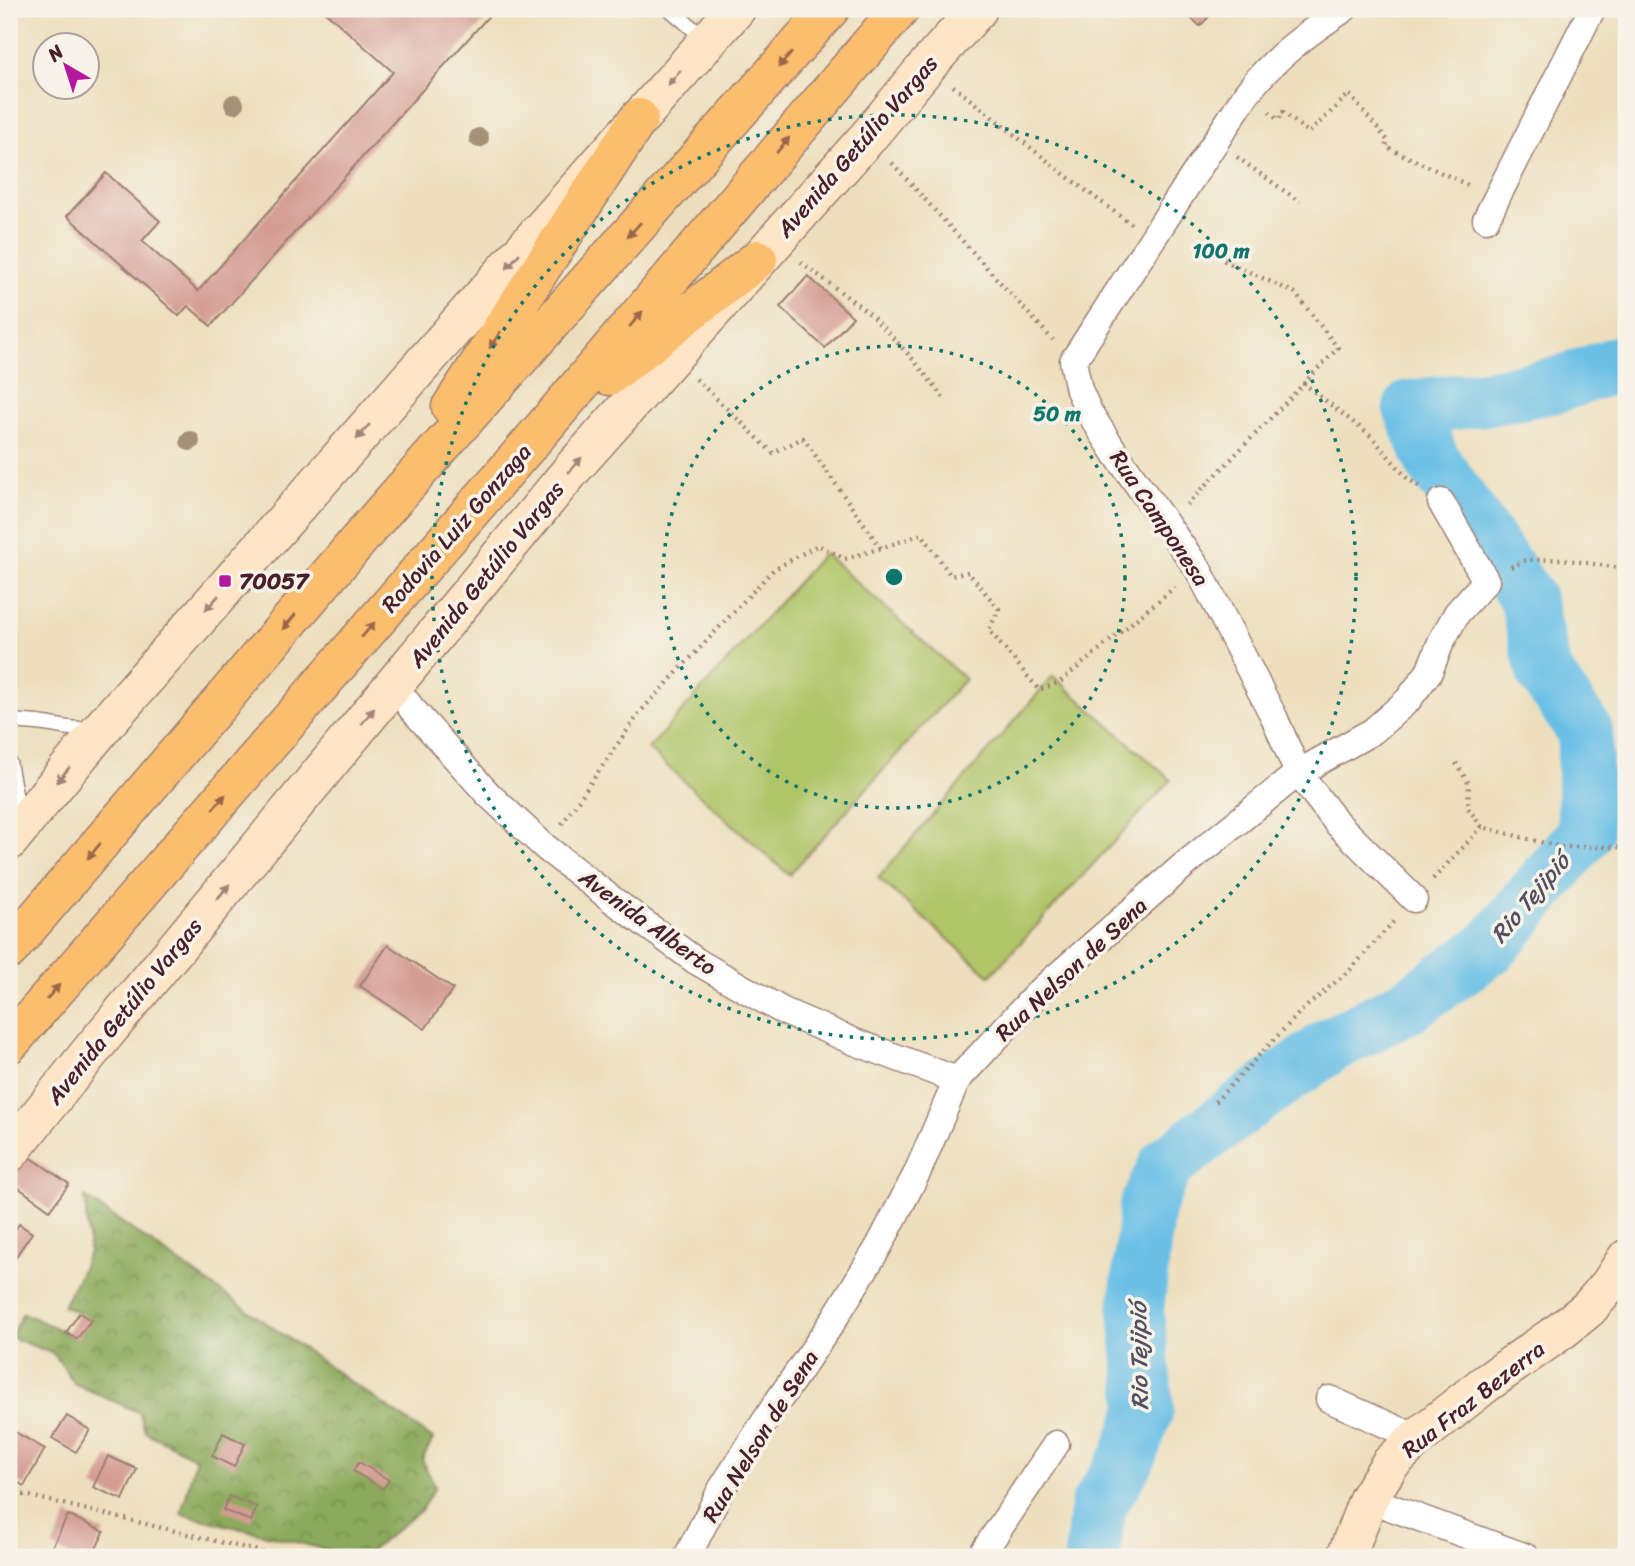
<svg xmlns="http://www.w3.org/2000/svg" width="1635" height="1566" font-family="Sriracha,sans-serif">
<defs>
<pattern id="forest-crowns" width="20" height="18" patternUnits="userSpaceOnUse" patternTransform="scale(1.75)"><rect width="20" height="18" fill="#8caa5c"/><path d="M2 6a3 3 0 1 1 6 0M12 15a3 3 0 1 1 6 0" fill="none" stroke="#748a4c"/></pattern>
</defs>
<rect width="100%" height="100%" fill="#f7f3e8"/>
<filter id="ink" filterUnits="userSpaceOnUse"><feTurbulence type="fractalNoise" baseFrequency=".0143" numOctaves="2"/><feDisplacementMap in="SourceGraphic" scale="14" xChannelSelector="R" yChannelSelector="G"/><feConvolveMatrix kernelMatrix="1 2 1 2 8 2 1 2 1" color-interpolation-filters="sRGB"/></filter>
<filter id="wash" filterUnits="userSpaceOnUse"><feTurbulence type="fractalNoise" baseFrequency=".00686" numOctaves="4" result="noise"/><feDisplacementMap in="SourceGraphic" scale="28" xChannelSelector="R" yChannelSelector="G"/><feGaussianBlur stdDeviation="1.57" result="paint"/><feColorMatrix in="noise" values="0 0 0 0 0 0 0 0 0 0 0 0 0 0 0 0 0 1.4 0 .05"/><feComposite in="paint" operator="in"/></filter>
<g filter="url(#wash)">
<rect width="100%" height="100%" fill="#eddfbd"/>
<!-- forest -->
<path fill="url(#forest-crowns)" stroke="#6b6444" stroke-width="2" d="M85 1197 433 1439 422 1460 435 1487 421 1510 363 1557H357L181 1514 196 1458 145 1432 140 1413 75 1384 54 1354 10 1337 23 1313 77 1338 79 1313 63 1306 79 1276 89 1251Z"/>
<!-- pitch -->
<g fill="#b0c467" stroke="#7d7249" stroke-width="2">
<path d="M824 553 965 679 789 875 648 749Z"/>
<path d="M1053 676 1171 780 990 976 878 878Z"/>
</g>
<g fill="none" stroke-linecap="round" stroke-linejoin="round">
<!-- river -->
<path stroke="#69bfe6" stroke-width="56" d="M1092 1557 1098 1506 1127 1460 1146 1409 1136 1311 1147 1206 1167 1164 1237 1111 1331 1045 1407 1006 1492 946 1585 833V731L1544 672 1527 598 1432 460 1411 408 1492 397 1557 385 1626 361"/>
</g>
<g id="blocks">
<!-- building -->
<g fill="#d49c93">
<path d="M322 9H495L211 326 188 306 179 316 67 216 106 173 160 221 142 241 198 291 393 72Z"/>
<path d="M1181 9H1216L1200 26Z"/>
<path d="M808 276 853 317 825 348 780 307Z"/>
<path d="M388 945 453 989 425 1029 360 986Z"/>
<path d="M26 1154 69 1184 50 1210 9 1181V1177Z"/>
<path d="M19 1224 32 1233 12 1262 9 1260V1239Z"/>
<path d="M79 1313 91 1320 77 1339 66 1333Z"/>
<path d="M67 1416 90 1430 76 1452 52 1438Z"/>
<path d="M15 1432 45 1449 24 1486 9 1477V1444Z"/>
<path d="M223 1433 245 1444 234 1467 212 1456Z"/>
<path d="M108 1456 137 1469 123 1500 93 1487Z"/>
<path d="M359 1462 389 1480 383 1489 353 1471Z"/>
<path d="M229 1496 257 1507 251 1521 223 1510Z"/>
<path d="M68 1515 104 1532 92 1557H74L52 1547Z"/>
</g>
</g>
</g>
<g filter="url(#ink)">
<use href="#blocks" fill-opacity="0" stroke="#9c7f74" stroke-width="2"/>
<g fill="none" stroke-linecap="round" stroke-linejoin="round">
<defs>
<g id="lane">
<path d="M670 9 706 40"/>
<path d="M9 721C20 722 32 722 44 724 61 726 78 732 95 727"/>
<path d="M9 762 16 799 17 819"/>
</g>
<g id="street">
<path d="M1344 9C1308 33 1273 58 1247 93L1073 361 1079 390 1089 412 1116 454 1198 569 1274 717 1298 773 1338 824 1414 899"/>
<path d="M1486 219 1592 9"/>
<path d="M394 685 412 709 488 794 545 847 614 901 696 961 783 1011 855 1042 957 1080"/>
<path d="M1329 1399 1417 1438"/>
<path d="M1368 1499 1526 1557"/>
<path d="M687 1557 722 1488 778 1401 831 1324 879 1246 917 1173 957 1080 1038 993 1183 866 1298 773 1373 731 1408 700 1429 672 1441 642 1457 613 1486 581 1441 502"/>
<path d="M980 1557 1056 1444"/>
</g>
<g id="secondary">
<path d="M9 841 106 723 736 9"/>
<path d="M9 1153 90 1052 573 468 867 138 927 66 978 9"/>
<path d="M1346 1557 1368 1499 1390 1464 1417 1438 1485 1384 1562 1330 1588 1309 1610 1284 1626 1259"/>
</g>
<g id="highway">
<path d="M609 376 758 259"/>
<path d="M451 407 639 118"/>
<path d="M9 950 381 514 830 9"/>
<path d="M9 1044 544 427 900 9"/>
</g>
</defs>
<!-- lane casing -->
<use href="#lane" stroke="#9c7f74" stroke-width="17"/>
<!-- street casing -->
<use href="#street" stroke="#9c7f74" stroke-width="29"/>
<!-- secondary casing -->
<use href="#secondary" stroke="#9c7f74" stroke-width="41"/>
<!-- highway casing -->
<use href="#highway" stroke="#9c7f74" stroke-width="41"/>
<!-- path -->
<g stroke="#9c7f74" stroke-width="4.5" stroke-dasharray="2 5" stroke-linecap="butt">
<path d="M953 86 1069 178 1131 224"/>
<path d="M1269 112 1278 120 1283 112 1309 133 1349 94 1388 141 1386 147 1470 186"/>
<path d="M1237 157 1300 202"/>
<path d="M892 163 1007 290 1053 340"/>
<path d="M801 262 870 314 911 357 944 398"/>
<path d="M696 379 773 453 803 438 881 548 922 534 951 576 968 572 999 609 989 630 1039 690 1060 682 1175 587"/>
<path d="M1303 383 1372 437 1407 478 1420 487"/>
<path d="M1187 505 1338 348 1295 293 1223 260"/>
<path d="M1511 567 1526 560 1561 559 1626 569"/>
<path d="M1456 763 1469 784 1468 808 1482 827 1560 847H1626"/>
<path d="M562 824 640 712 773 570 818 545 845 559 881 548"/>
<path d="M1433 879 1482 827"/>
<path d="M1215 1102 1301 1011 1351 969 1396 919"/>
<path d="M9 1494 26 1495 282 1557"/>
</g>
<!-- lane -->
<use href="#lane" stroke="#fff" stroke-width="14"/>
<!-- street -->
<use href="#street" stroke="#fff" stroke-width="26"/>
<!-- secondary -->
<use href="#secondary" stroke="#fde5c5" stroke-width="38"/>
<!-- highway -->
<use href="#highway" stroke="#fbbd6e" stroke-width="38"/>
</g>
<!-- trees -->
<g fill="#a49177">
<circle cx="234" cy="104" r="10"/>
<circle cx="479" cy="138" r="10"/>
<circle cx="190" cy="441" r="10"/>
</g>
<!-- one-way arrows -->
<defs><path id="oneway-solid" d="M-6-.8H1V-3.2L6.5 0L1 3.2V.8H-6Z" transform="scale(1.75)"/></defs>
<g fill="#9a6649">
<use href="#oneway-solid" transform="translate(785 60) rotate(132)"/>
<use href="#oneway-solid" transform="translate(783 145) rotate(-50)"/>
<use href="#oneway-solid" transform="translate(634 230) rotate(132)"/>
<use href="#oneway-solid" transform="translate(636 319) rotate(-50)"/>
<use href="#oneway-solid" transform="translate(495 340) rotate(123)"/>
<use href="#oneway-solid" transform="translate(289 622) rotate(130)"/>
<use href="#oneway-solid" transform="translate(368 630) rotate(-49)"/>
<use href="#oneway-solid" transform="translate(219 802) rotate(-49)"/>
<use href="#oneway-solid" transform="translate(94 851) rotate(130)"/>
<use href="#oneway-solid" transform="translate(53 992) rotate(-49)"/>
</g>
<g fill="#a48278">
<use href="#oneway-solid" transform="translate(674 78) rotate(131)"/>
<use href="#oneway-solid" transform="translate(513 261) rotate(131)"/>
<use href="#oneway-solid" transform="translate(363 432) rotate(131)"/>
<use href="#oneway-solid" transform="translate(575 465) rotate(-49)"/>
<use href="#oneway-solid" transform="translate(212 603) rotate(131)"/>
<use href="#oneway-solid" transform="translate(368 716) rotate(-50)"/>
<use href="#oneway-solid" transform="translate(63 775) rotate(130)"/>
<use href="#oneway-solid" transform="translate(223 892) rotate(-50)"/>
</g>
</g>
<!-- distance rings -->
<g fill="none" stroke="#0f766e" stroke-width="3.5" stroke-dasharray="3.5 7">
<circle cx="894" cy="577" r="231"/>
<circle cx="894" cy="577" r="462"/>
</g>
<!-- markers -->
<rect fill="#b5179e" stroke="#f7f3e8" stroke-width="2.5" x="218" y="574" width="14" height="14" rx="3.5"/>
<g text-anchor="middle" stroke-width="7" stroke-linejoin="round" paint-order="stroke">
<!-- street labels -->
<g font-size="23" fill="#4a1f2b" stroke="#f7f3e8">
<text transform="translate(857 146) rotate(-49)" y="8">Avenida Getúlio Vargas</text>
<text transform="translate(1160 518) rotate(56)" y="8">Rua Camponesa</text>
<text transform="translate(456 528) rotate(-49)" y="8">Rodovia Luiz Gonzaga</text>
<text transform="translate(486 574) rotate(-51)" y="8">Avenida Getúlio Vargas</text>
<text transform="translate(648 922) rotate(36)" y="8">Avenida Alberto</text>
<text transform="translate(1071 969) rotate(-43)" y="8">Rua Nelson de Sena</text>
<text transform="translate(124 1011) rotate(-51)" y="8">Avenida Getúlio Vargas</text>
<text transform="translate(1473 1399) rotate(-38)" y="8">Rua Fraz Bezerra</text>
<text transform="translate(760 1436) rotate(-58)" y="8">Rua Nelson de Sena</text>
</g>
<!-- poi labels -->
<g font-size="23" font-weight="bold" fill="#4a1f2b" stroke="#f7f3e8" text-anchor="start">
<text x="239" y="589">70057</text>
</g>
<!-- water labels -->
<g font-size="24" font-style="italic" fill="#534f63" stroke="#f7f3e8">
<text transform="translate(1530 898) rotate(-50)" y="8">Rio Tejipió</text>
<text transform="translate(1139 1356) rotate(-91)" y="8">Rio Tejipió</text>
</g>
</g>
<circle cx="894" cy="577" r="10" fill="#0f766e" stroke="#f7f3e8" stroke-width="3.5"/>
<g font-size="21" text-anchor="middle" font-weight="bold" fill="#0f766e" stroke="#f7f3e8" stroke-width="7" stroke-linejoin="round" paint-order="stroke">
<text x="1221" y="258">100 m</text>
<text x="1057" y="421">50 m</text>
</g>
<!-- margin -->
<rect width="1635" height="1566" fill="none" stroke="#f7f3e8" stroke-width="35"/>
<!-- north arrow -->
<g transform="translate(66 66) rotate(321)"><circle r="33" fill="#f7f3e8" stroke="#b29e9c" stroke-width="2"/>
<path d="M0-5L12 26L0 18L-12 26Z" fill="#b5179e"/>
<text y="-10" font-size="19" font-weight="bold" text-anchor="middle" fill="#4a1f2b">N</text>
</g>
</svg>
